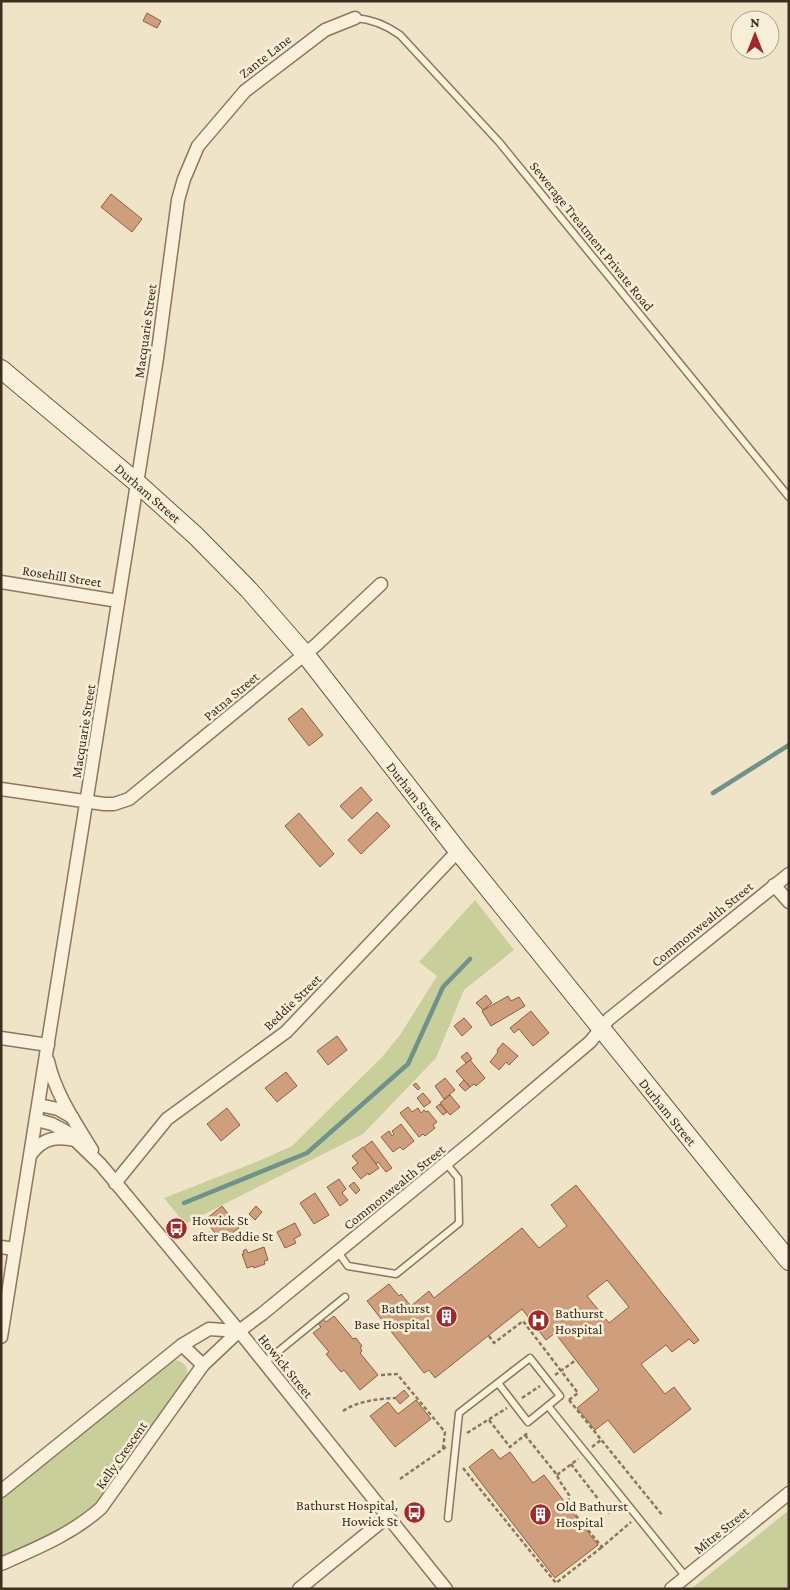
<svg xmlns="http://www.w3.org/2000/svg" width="790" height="1590" font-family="'Crimson Pro',serif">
<rect width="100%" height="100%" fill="#f0e4c8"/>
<!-- green -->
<g fill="#c9cf9b">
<path d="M475 900 514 950 464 990 436 1058 363 1134 185 1224 164 1198 261 1160 292 1146 382 1057 400 1035 437 976 419 962Z"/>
<path d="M173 1360C184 1360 190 1368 186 1379L99 1500 82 1517 63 1529 1 1557V1499Z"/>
<path d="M789 1510V1589H691Z"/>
</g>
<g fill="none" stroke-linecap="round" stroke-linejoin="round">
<!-- stream -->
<g stroke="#6f938a" stroke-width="4.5">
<path d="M713 793 789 745"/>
<path d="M184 1203 307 1153 408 1064 443 987 470 959"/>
</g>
</g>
<!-- building -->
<g fill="#cf9f7d" stroke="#8d5f41" fill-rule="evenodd">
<path d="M147 13 161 21 157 28 143 21Z"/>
<path d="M111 194 142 219 132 232 101 207Z"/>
<path d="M302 708 323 735 309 746 288 719Z"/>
<path d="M361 787 372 800 352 819 340 806Z"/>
<path d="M377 812 390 826 361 854 348 840Z"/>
<path d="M299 813 334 854 320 867 285 826Z"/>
<path d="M486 995 492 1003 483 1010 476 1003Z"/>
<path d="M508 996 511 1001 519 997 525 1006 491 1026 482 1011Z"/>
<path d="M531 1011 549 1033 533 1046 519 1029 514 1033 510 1028Z"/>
<path d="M464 1018 472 1027 462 1036 454 1026Z"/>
<path d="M337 1036 347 1050 328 1065 317 1051Z"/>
<path d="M503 1043 518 1056 509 1065 506 1062 499 1070 490 1062 498 1052 497 1050Z"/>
<path d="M467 1052 472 1059 466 1063 461 1057Z"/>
<path d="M470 1060 485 1078 476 1086 474 1084 470 1087 456 1071Z"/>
<path d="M286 1072 297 1086 277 1102 265 1088Z"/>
<path d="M445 1078 455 1090 444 1099 435 1086Z"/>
<path d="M464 1080 470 1087 465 1091 459 1085Z"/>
<path d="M416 1083 420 1088 418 1090 413 1085Z"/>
<path d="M423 1093 431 1102 424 1107 417 1098Z"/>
<path d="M450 1095 460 1107 450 1115 440 1103Z"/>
<path d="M440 1104 447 1112 443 1115 436 1107Z"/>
<path d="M408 1107 412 1112 418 1108 421 1113 424 1110 426 1112 428 1111 437 1122 433 1125 435 1128 425 1136 423 1134 419 1137 400 1113Z"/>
<path d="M227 1108 240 1125 221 1141 207 1124Z"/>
<path d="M401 1124 414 1141 403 1150 400 1147 393 1152 381 1137 389 1131 392 1136 394 1134 392 1131Z"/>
<path d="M372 1141 392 1168 386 1172 378 1162 376 1164 363 1148Z"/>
<path d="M363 1147 379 1168 369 1175 368 1173 361 1179 352 1168 358 1163 352 1156Z"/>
<path d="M339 1179 346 1189 342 1193 348 1200 340 1206 327 1187Z"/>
<path d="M354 1182 360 1190 356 1194 349 1186Z"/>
<path d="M576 1185 699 1340 694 1344 689 1339 672 1352 666 1345 641 1364 665 1394 674 1387 691 1409 634 1453 608 1420 595 1430 577 1408 599 1390 555 1333 546 1340 522 1309 435 1378 429 1370 424 1373 367 1301 389 1284 399 1296 401 1294 411 1306 429 1291 434 1298 522 1228 539 1248 567 1226 551 1205ZM607 1280 629 1307 609 1323 587 1296Z"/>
<path d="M315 1193 329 1215 314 1224 300 1203Z"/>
<path d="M222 1206 239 1228 232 1233 233 1235 225 1242 221 1236 218 1237 205 1220Z"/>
<path d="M256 1206 262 1212 255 1220 249 1214Z"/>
<path d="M295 1223 301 1235 294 1239 296 1243 285 1248 277 1232Z"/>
<path d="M264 1247 268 1260 264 1261 265 1264 254 1268 253 1266 247 1268 242 1254H244L243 1251 246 1249 248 1253Z"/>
<path d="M319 1314 326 1322 334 1316 353 1339 356 1338 362 1346 360 1347 362 1351 360 1353 378 1375 360 1390 344 1370 341 1372 326 1354 329 1352 313 1333 321 1327 314 1319Z"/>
<path d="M404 1390 409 1396 400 1404 395 1398Z"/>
<path d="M416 1400 431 1419 395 1447 370 1416 388 1402 398 1414Z"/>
<path d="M492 1449 500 1459 510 1452 533 1483 544 1475 598 1545 555 1578 469 1467Z"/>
</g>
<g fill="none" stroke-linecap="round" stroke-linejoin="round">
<defs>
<g id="service">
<path d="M355 18C372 19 386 25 400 35L499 142 789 497"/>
<path d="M338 1252 348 1266 396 1274 459 1223 458 1178 446 1163"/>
<path d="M264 1363 345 1297"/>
<path d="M548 1406 686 1577"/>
<path d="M448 1518 459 1413 530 1358 560 1396 528 1422 498 1383"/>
</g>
<g id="minor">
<path d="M1 582 118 601"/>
<path d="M1 789 104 804H114L129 799 316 645 381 584"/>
<path d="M774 885 789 902"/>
<path d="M1 1038 48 1045"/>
<path d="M48 1061C55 1093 75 1122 92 1150"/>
<path d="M39 1105 58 1109 72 1117"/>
<path d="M37 1120 52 1124 67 1132 101 1165 239 1331 446 1589"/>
<path d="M31 1154C43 1138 56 1136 75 1140"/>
<path d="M115 1183 167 1119 286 1032 458 851"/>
<path d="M1 1247 14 1249"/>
<path d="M1 1337 157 358 178 200 184 179 198 146 245 91 325 30 355 18"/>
<path d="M182 1345 203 1365"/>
<path d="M1 1491 182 1345 209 1329 239 1331"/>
<path d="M1 1564C37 1548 72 1534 101 1508L203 1365 239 1331 262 1314 474 1140 590 1042 609 1019 789 874"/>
<path d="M299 1589 387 1517"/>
<path d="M671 1589 789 1493"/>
</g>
<path id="secondary" d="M1 369 136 482 196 536 249 590 305 654 458 851 789 1261"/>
</defs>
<!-- service casing -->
<use href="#service" stroke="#8d765c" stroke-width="9"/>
<!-- minor casing -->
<use href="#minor" stroke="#8d765c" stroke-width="15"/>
<!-- secondary casing -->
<use href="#secondary" stroke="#6f573f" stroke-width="20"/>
<!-- path -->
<g stroke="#8d765c" stroke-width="2.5" stroke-dasharray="4 2.5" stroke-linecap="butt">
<path d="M489 1336 494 1343 523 1321 578 1393 569 1400"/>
<path d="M381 1375 397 1374 445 1432 443 1449"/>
<path d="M555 1375 576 1360"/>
<path d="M522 1398 540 1386"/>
<path d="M569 1400 663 1516"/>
<path d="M343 1411C358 1401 377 1399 395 1398"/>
<path d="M489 1420 510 1447 529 1432"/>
<path d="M467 1433 507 1408"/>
<path d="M525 1435 557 1475 559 1480 569 1495 568 1506 602 1547 631 1522"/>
<path d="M592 1447 601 1440"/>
<path d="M571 1464 609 1513 618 1505"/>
<path d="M463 1468 556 1583 602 1547"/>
<path d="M557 1475 578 1459"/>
<path d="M400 1479 446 1447"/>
</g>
<!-- service -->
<use href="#service" stroke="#faf1dc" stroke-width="6"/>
<!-- minor -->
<use href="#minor" stroke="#faf1dc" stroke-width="12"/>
<!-- secondary -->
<use href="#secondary" stroke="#faf1dc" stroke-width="18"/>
</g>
<!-- icons -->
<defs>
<symbol id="bus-disc" viewBox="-11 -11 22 22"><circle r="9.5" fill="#9e2a2b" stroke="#f7eed8"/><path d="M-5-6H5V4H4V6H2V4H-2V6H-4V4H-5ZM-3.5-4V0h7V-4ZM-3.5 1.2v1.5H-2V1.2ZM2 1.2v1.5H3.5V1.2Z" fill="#fff"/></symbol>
<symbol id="building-disc" viewBox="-11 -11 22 22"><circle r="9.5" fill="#9e2a2b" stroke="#f7eed8"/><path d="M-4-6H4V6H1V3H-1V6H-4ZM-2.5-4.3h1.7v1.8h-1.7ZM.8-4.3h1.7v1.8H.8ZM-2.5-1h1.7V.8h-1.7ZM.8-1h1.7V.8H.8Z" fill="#fff"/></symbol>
<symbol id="hospital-disc" viewBox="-11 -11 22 22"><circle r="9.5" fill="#9e2a2b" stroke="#f7eed8"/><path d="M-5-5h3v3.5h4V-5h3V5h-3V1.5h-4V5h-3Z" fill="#fff"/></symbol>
</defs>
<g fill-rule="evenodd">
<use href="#bus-disc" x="164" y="1216" width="25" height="25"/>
<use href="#building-disc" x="434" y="1304" width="25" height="25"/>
<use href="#hospital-disc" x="526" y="1308" width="25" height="25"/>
<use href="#bus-disc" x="402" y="1500" width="25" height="25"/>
<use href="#building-disc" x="528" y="1502" width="25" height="25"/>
</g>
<g text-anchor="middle" stroke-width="5" stroke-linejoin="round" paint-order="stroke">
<!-- street labels -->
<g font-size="14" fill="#3d2e20" stroke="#f7eed8">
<text transform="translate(265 56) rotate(-38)" y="5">Zante Lane</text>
<text transform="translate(592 236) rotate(51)" y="5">Sewerage Treatment Private Road</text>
<text transform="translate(145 331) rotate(-82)" y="5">Macquarie Street</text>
<text transform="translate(148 493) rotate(41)" y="5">Durham Street</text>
<text transform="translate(62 576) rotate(9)" y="5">Rosehill Street</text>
<text transform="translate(231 696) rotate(-40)" y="5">Patna Street</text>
<text transform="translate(83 731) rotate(-81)" y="5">Macquarie Street</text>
<text transform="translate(415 796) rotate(52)" y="5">Durham Street</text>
<text transform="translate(702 924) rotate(-39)" y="5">Commonwealth Street</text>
<text transform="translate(292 1002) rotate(-44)" y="5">Beddie Street</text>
<text transform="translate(668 1112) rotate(51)" y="5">Durham Street</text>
<text transform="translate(394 1187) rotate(-39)" y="5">Commonwealth Street</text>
<text transform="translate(286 1366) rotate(51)" y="5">Howick Street</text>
<text transform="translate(121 1455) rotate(-55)" y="5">Kelly Crescent</text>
<text transform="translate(721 1530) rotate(-39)" y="5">Mitre Street</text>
</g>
<!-- poi labels -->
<g font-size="14" fill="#3d2e20" stroke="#f7eed8" text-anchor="start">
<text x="192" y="1225">Howick St<tspan x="192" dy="16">after Beddie St</tspan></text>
<text x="430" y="1313" text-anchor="end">Bathurst<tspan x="430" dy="16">Base Hospital</tspan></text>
<text x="555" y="1318">Bathurst<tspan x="555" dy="16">Hospital</tspan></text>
<text x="398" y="1510" text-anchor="end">Bathurst Hospital,<tspan x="398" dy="16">Howick St</tspan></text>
<text x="556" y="1511">Old Bathurst<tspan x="556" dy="16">Hospital</tspan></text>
</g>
</g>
<!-- border -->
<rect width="790" height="1590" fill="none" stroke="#3d2e20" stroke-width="5"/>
<!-- north arrow -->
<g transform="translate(755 35)"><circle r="24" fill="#f7eed8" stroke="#ada18e"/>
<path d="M0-4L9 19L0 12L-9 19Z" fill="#9e2a2b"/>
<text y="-8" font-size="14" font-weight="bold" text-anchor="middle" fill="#3d2e20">N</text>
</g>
</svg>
